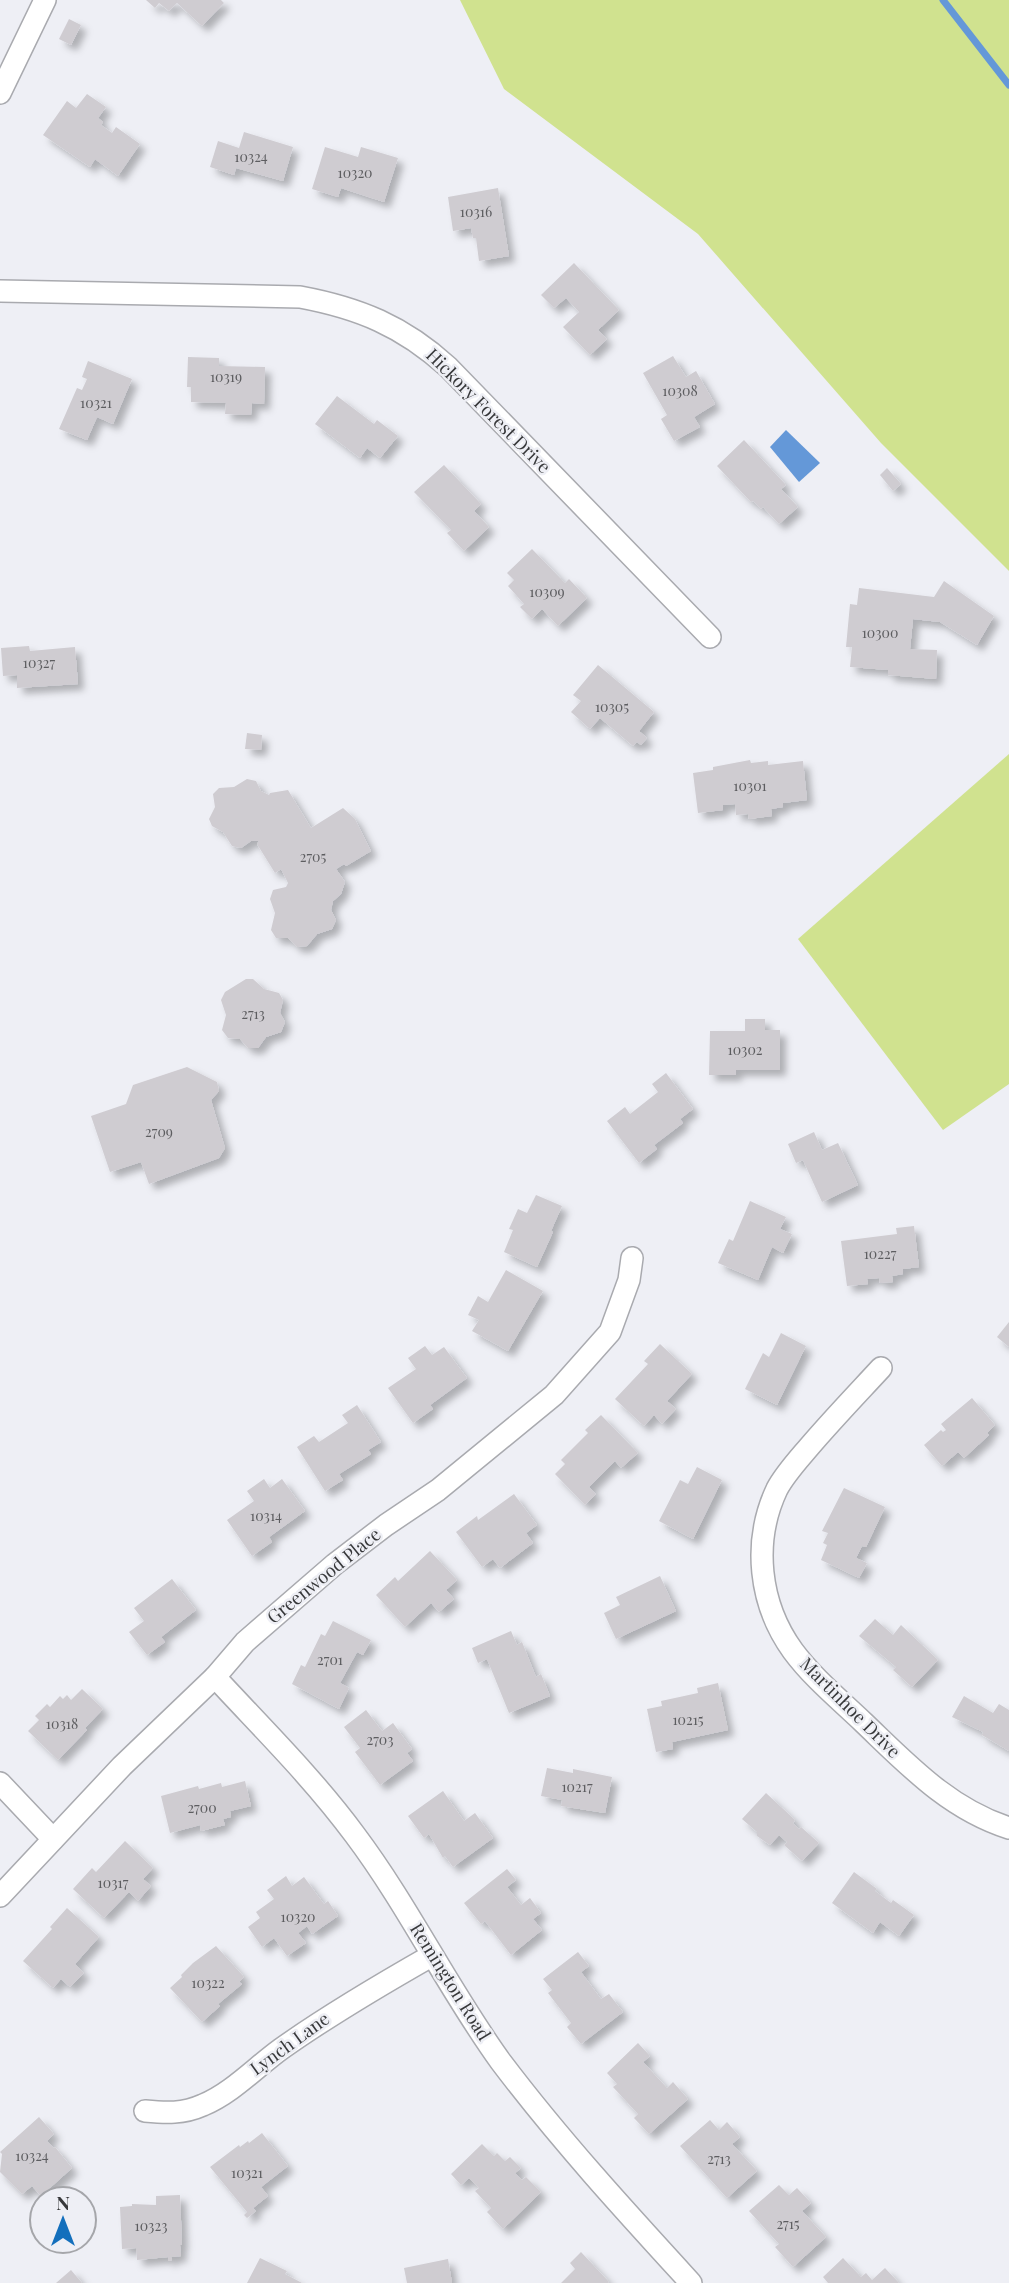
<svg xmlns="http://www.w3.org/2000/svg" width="1009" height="2283" font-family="'Playfair Display',serif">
<defs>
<filter id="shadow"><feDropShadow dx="6" dy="6" stdDeviation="3.5" flood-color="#0004"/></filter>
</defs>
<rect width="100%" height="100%" fill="#eeeff5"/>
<!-- green -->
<g fill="#d0e28f">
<path d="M460 0H1009V571L881 443 698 234 504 89Z"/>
<path d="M1009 754V1084L943 1130 798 939Z"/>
</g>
<!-- water -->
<path fill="#6498d8" d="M786 430 820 463 799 482 770 447Z"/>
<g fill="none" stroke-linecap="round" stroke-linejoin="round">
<!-- stream -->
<path stroke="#6498d8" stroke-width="7" d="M943 0 1009 85"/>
</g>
<!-- building -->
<g fill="#cfccd1" filter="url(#shadow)">
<path d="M146 0H221L224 3 202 26 177 3 169 11 159 3 155 8Z"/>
<path d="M69 19 81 25 71 45 59 39Z"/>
<path d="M87 94 106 107 98 118 103 122 101 125 112 133 116 127 140 144 118 176 95 159 90 167 43 135 67 101 76 108Z"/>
<path d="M244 132 293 147 283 181 236 168 234 175 210 167 218 141 239 148Z"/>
<path d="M325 147 358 157 361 147 398 158 384 202 341 188 338 197 312 189Z"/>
<path d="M498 188 509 256 479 261 476 238H473L471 228 453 231 448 197Z"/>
<path d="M574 263 619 310 598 330 607 339 590 355 563 327 579 312 566 298 554 308 541 295Z"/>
<path d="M673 356 686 377 696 371 715 404 694 417 700 427 674 441 661 419 667 415 643 373Z"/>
<path d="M188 357 219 358V366L265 367 264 404 252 403 251 415 225 414 226 403 191 402V387H187Z"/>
<path d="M88 361 132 379 113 424 97 417 87 440 59 429 77 388 82 390 87 379 82 377Z"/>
<path d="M337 396 374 424 377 420 398 436 380 458 367 448 360 458 315 424Z"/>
<path d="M744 440 786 485 781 489 798 507 779 524 763 507 761 509 753 501 751 502 717 466Z"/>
<path d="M444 465 481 504 474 511 489 527 464 551 447 533 451 530 414 492Z"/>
<path d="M887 468 901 484 893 491 880 475Z"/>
<path d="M532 549 565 583 569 579 587 598 558 626 542 609 532 619 520 607 524 604 508 586 514 580 507 573Z"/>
<path d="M944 581 994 616 977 645 940 622 913 619 910 649 937 650 936 679 888 675V670L850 667 852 647H846L850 604 857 605 859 588 934 597Z"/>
<path d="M29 646 30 651 75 647 78 684 17 688V675L3 676 1 648Z"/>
<path d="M598 665 654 712 639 731 647 738 641 745 637 742 633 746 600 718 590 729 571 712 581 701 573 695Z"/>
<path d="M247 733 262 735 261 750 245 749Z"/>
<path d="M750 760 751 763 768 761V765L803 761 807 800 783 803V807L771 809 772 816 749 819 748 814 736 815 735 804 723 805V810L698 813 693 773 713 770V767Z"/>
<path d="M247 779 256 781 261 791 269 795 270 793 288 790 311 828 343 808 355 819 371 851 346 866 344 864 336 869 345 882 341 894 333 901 331 910 336 920 332 929 317 934 307 946 297 947 288 938H276L271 930 275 913 270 899 273 890 286 887 288 883 281 869 275 873 257 844 259 841H251L241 848 232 846 223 832 212 826 209 819 215 807 213 794 219 788 234 787Z"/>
<path d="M246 979H253L264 989 279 993 283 1000 280 1013 285 1022 281 1032 266 1037 258 1048H248L240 1039 228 1038 222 1030 226 1015 221 1000 225 992Z"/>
<path d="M745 1019H765V1030H780V1070H736V1075H709L710 1031H745Z"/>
<path d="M187 1067 217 1082 219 1091 211 1100 225 1148 219 1158 149 1184 141 1162 110 1172 91 1116 126 1104 133 1085Z"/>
<path d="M666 1073 693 1109 680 1119 683 1123 654 1145 657 1149 639 1163 607 1121 625 1107 630 1114 658 1092 652 1084Z"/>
<path d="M814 1132 822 1150 838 1143 858 1185 822 1202 803 1160 796 1163 788 1144Z"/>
<path d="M536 1195 562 1206 551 1231 553 1232 537 1267 504 1252 513 1230 509 1229 518 1209 527 1213Z"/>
<path d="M750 1201 786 1217 780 1229 792 1234 783 1253 772 1247 758 1280 718 1263 729 1239 733 1241Z"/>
<path d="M914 1226 919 1267 903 1269V1274L892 1276 893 1282 880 1283 879 1278 867 1279 868 1284 847 1286 841 1241 897 1234 896 1228Z"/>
<path d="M506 1270 543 1291 508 1351 472 1331 479 1320 468 1315 478 1296 488 1302Z"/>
<path d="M1009 1322V1347L997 1337Z"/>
<path d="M781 1333 806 1346 777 1405 745 1389 763 1353 769 1357Z"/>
<path d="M660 1344 692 1374 667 1401 676 1409 662 1424 654 1415 644 1426 615 1399 648 1364 644 1361Z"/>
<path d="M425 1346 432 1355 444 1347 467 1378 430 1405 433 1409 413 1423 388 1388 416 1369 408 1358Z"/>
<path d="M972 1398 995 1425 987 1433 989 1435 964 1458 958 1452 942 1466 924 1445 941 1430 943 1432 946 1430 941 1424Z"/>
<path d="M357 1405 381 1442 368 1450 371 1454 339 1474 343 1480 325 1491 297 1447 314 1436 319 1442 348 1423 342 1415Z"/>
<path d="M601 1415 638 1453 621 1468 615 1461 589 1487 596 1494 585 1505 555 1474 565 1464 561 1460 588 1433 585 1430Z"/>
<path d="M697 1467 722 1480 693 1539 659 1521 680 1480 688 1484Z"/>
<path d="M264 1479 270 1488 282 1479 305 1511 269 1537 272 1542 252 1556 227 1520 254 1501 247 1491Z"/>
<path d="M844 1488 885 1507 866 1547 862 1546 856 1558 867 1563 859 1578 821 1560 827 1545 823 1543 828 1533 822 1531Z"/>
<path d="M514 1494 537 1525 526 1533 533 1543 500 1568 493 1559 482 1567 456 1532 477 1516 478 1520Z"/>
<path d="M430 1551 457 1580 446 1590 454 1599 439 1612 431 1603 405 1627 376 1595 395 1577 398 1581Z"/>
<path d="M660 1576 676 1611 616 1639 604 1613 620 1605 616 1597Z"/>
<path d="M172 1579 196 1610 161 1637 165 1642 147 1655 129 1632 144 1621 134 1608Z"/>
<path d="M875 1619 893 1635 901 1625 938 1660 912 1687 893 1670 896 1667 859 1636Z"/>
<path d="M333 1621 371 1640 363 1655 357 1652 340 1683 349 1688 339 1709 292 1684 301 1665 305 1667 321 1634 325 1636Z"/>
<path d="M511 1631 517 1645 522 1642 536 1677 541 1674 550 1696 509 1713 487 1659 478 1663 472 1648Z"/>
<path d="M718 1683 728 1730 672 1742 673 1749 656 1752 647 1709 662 1706 661 1701 698 1693 697 1688Z"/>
<path d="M82 1689 103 1709 85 1728 87 1730 58 1760 28 1731 39 1720 35 1716 47 1704 50 1707 60 1696 63 1699 67 1695 71 1700Z"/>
<path d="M964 1696 993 1713 999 1704 1009 1710V1751L982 1735 983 1732 952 1717Z"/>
<path d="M366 1710 382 1731 393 1723 412 1749 407 1753 413 1761 380 1785 355 1752 360 1748 344 1727Z"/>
<path d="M547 1768 573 1773V1769L612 1777 605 1813 561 1806 562 1800 541 1796Z"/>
<path d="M245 1781 251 1806 230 1811 231 1817 223 1819 225 1825 201 1831 200 1825 170 1833 161 1796 198 1786 199 1789 221 1783 222 1787Z"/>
<path d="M443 1791 464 1821 475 1813 493 1838 453 1867 445 1856 443 1858 429 1834 424 1838 408 1816Z"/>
<path d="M766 1793 795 1820 793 1823 799 1829 801 1827 819 1843 802 1861 784 1845 787 1842 779 1835 770 1845 757 1836V1832L742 1819Z"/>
<path d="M125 1841 153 1868 143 1879 151 1886 138 1901 129 1892 104 1918 73 1889 92 1868 96 1872Z"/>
<path d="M507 1869 516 1880 507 1887 521 1905 530 1898 541 1913 533 1919 542 1930 511 1955 485 1921 481 1924 464 1903Z"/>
<path d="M854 1872 877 1889 875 1891 891 1903 893 1900 914 1915 899 1936 880 1922 873 1933 832 1903Z"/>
<path d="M286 1876 292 1886 304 1877 324 1904 328 1901 338 1916 312 1934 307 1926 298 1933 306 1943 287 1956 274 1938 262 1947 248 1927 260 1918 256 1912 274 1899 267 1890Z"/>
<path d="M67 1908 99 1937 75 1964 84 1973 70 1987 61 1979 53 1988 23 1961 52 1929 50 1927Z"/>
<path d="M216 1946 244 1977 239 1982 242 1984 218 2004 220 2006 202 2022 170 1988 182 1977 181 1975 193 1963Z"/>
<path d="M578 1952 589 1966 581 1972 601 1999 609 1994 623 2012 581 2044 567 2027 571 2023 548 1993 552 1990 543 1979Z"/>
<path d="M638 2043 650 2056 643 2062 667 2088 673 2082 688 2099 649 2134 634 2118 638 2114 613 2087 617 2084 607 2073Z"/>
<path d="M39 2117 54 2134 47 2141 54 2148 55 2147 72 2168 41 2196 32 2186 22 2194 0 2172 2 2154 0 2152Z"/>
<path d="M710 2120 719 2130 727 2122 740 2137 732 2144 757 2171 727 2198 680 2146Z"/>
<path d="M262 2133 288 2166 261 2187 268 2196 253 2208 256 2211 247 2218 244 2215 247 2212 210 2167 239 2145 240 2147 248 2141 249 2143Z"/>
<path d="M482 2144 494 2156 497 2153 505 2161 510 2157 521 2168 515 2173 522 2180 526 2177 541 2192 503 2229 487 2212 491 2208 475 2191 479 2188 469 2178 461 2185 451 2174Z"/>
<path d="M779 2185 789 2195 797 2188 811 2203 802 2211 826 2237 793 2267 775 2247 779 2244 749 2211Z"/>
<path d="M180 2195 182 2245H180L181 2256 171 2257 172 2260 168 2261V2257L137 2260 136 2248 122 2249 120 2207 132 2206V2204L156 2205V2196Z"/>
<path d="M581 2252 609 2282 608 2283H561L575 2269 570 2263Z"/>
<path d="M260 2258 287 2271 285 2274 302 2283H247Z"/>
<path d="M843 2258 861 2277 866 2273 872 2280 885 2268 899 2283H828L823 2277Z"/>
<path d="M448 2259 452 2283H407L404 2268Z"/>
<path d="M71 2270 82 2283H56Z"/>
</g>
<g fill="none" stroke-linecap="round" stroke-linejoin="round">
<defs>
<g id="minor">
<path d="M0 93 45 0"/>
<path d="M0 291 300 297C359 308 403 326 448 367L710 637"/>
<path d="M881 1368C857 1394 832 1420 809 1447 798 1460 785 1474 777 1489 752 1542 759 1604 793 1651 813 1678 840 1700 864 1723 908 1765 949 1809 1009 1828"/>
<path d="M215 1677C262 1728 313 1778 355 1835 409 1907 448 1989 501 2062 560 2140 625 2211 691 2283"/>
<path d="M0 1783 53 1839"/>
<path d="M0 1896 122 1766 215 1677 245 1642 335 1564 386 1525 438 1490 554 1395 610 1332 629 1280 632 1258"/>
<path d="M145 2111C166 2113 183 2114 203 2105 232 2093 256 2067 281 2049 329 2015 380 1985 431 1956"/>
</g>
</defs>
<!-- minor casing -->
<use href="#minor" stroke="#a9aaaf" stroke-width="24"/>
<!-- minor -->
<use href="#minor" stroke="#fff" stroke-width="21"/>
</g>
<g text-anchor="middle" stroke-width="5" stroke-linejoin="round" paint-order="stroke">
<!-- number labels -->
<g font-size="14" fill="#5d5d60">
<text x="251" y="162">10324</text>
<text x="355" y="178">10320</text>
<text x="476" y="217">10316</text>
<text x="226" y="382">10319</text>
<text x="680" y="396">10308</text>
<text x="96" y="408">10321</text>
<text x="547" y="597">10309</text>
<text x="880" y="638">10300</text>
<text x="39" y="668">10327</text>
<text x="612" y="712">10305</text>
<text x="750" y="791">10301</text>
<text x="313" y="862">2705</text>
<text x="253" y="1019">2713</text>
<text x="745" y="1055">10302</text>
<text x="159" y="1137">2709</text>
<text x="880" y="1259">10227</text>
<text x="266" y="1521">10314</text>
<text x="330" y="1665">2701</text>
<text x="688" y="1725">10215</text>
<text x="62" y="1729">10318</text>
<text x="380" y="1745">2703</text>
<text x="577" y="1792">10217</text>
<text x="202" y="1813">2700</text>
<text x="113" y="1888">10317</text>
<text x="298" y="1922">10320</text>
<text x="208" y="1988">10322</text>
<text x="32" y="2161">10324</text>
<text x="719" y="2164">2713</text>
<text x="247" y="2178">10321</text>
<text x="788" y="2229">2715</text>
<text x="151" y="2231">10323</text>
</g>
<!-- street labels -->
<g font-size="18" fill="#37383a" stroke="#eeeff5">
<text transform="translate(488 411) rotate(45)" y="6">Hickory Forest Drive</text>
<text transform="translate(324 1576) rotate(-39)" y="6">Greenwood Place</text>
<text transform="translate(850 1708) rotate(45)" y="6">Martinhoe Drive</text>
<text transform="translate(450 1982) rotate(58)" y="6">Remington Road</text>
<text transform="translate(290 2044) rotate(-36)" y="6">Lynch Lane</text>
</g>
</g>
<!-- north arrow -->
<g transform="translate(63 2220)"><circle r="33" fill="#eeeff5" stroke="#a5a6aa" stroke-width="2"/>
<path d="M0-5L12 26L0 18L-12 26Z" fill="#136fbc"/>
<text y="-10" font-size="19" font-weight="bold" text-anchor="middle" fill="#37383a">N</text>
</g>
</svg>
